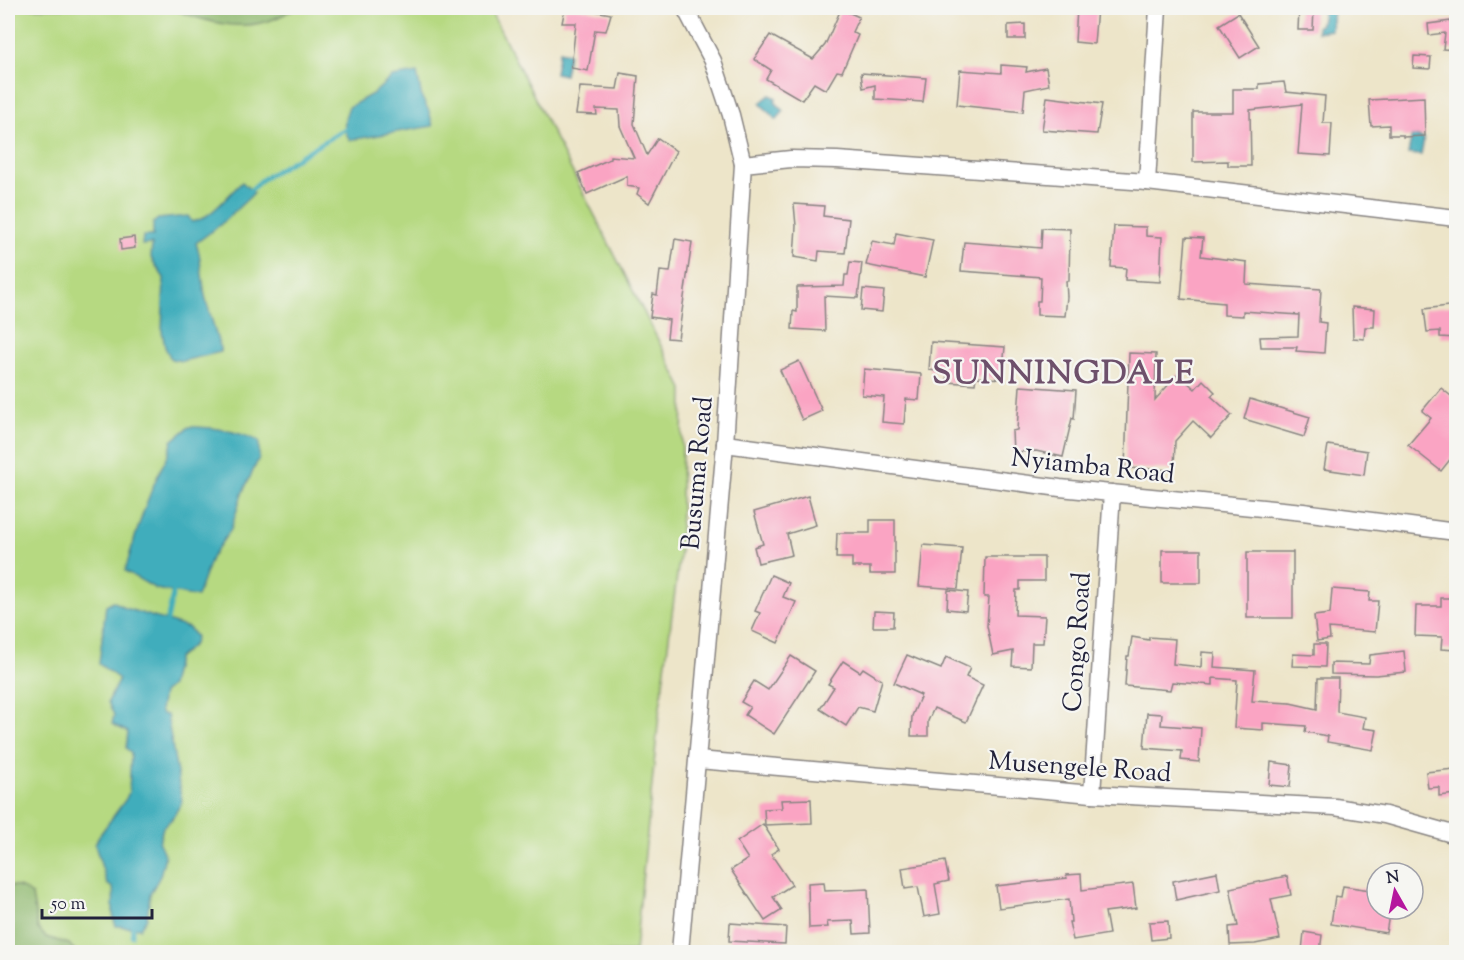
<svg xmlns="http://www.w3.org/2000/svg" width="1464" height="960" font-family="'Sorts Mill Goudy',serif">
<rect width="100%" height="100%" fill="#f6f6f2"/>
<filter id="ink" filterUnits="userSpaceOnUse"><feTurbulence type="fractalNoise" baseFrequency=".0167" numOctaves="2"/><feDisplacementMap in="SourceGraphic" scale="12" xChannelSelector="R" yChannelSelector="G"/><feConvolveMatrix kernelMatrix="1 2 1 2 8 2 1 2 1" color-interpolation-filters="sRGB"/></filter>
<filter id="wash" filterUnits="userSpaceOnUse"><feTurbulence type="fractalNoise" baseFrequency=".008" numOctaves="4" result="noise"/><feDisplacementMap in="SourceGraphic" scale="24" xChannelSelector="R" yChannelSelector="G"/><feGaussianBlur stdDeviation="1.35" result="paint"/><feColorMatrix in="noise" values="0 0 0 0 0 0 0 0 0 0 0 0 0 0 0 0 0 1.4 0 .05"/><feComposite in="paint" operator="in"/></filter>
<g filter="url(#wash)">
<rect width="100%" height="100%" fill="#ede5c9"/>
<!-- green -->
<path fill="#b6d981" stroke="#6c7e5e" stroke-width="1.5" d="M8 8H489L683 389 680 552 659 715 635 952H8Z"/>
<!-- forest -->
<g fill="#90b96f" stroke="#596e55" stroke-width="1.5">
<path d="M170 8H295C285 14 273 21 261 23 231 30 198 19 170 8Z"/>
<path d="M8 885 22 888 32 895 38 929 46 937 69 944 76 952H8Z"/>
</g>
<!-- water -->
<g fill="#3fadbc" stroke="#30687c" stroke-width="1.5">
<path d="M1323 11H1333L1331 30 1317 32V27L1321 24Z"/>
<path d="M559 51 569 53 565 75 555 73Z"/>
<path d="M417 73 422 98 429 111 433 126 350 140C342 130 344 118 349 107L374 93 392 77Z"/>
<path d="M770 95 776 98 775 102 784 111 776 120 760 103Z"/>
<path d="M1412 135 1424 139 1421 155 1408 154Z"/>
<path d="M242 182 254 193 220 225 196 243 199 253 205 296 221 352 182 361 171 359 165 347 162 331 164 278 151 258 152 244 142 245 143 236H153V223L158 219 188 216 192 222C212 218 228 195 242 182Z"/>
<path d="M189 427C214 426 237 431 259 441V458L242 494 231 529 211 558 197 597 156 589 125 571C134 539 144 506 158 475 163 463 171 454 172 441Z"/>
<path d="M113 601 125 608 189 628 196 637 194 644 177 659 171 686 163 693 160 711 162 714 167 715 182 802 172 819 163 827 159 843 165 856 160 876 150 894 147 918 140 928 116 926C110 913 115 901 113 888L107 884 95 845 99 836 126 799 129 792 131 753 126 748 128 732 112 724 114 715 108 702 119 679 99 664 106 605Z"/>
</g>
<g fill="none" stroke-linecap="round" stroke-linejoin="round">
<!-- stream -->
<g stroke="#3fadbc" stroke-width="4.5">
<path d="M246 194 264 178 345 129 350 128"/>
<path d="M166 626 174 588"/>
<path d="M132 936 133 924"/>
</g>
</g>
<g id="blocks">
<!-- building -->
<g fill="#faa4c3">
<path d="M565 8H579L611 14 606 31 595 30 588 71 571 68 576 23H562Z"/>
<path d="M1077 8H1097L1094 44 1075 42Z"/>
<path d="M841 9 859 17 852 32 858 35 842 72 837 71 826 90 814 83 802 100 766 79 771 70 754 59 770 35 813 59 825 45Z"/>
<path d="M1299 9H1314L1313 30H1298Z"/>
<path d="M1238 13 1259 46 1240 58 1219 25Z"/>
<path d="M1451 21H1456V50L1443 49 1445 33 1429 35 1428 24Z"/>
<path d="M1025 24V39H1008V25Z"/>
<path d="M1414 56 1431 57 1430 69 1413 68Z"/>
<path d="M1001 65 1027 67 1026 72 1046 68 1049 85 1025 90 1023 112 957 105 960 70 1001 73Z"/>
<path d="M620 73 638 76 634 124 647 155 658 138 676 151 649 203 637 194 639 188 627 186V176L587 194 578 173 610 159V156L634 158 620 126 619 110 596 109 597 115 576 114 580 87 617 89Z"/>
<path d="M861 73 926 78 923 102 875 99V85L863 88Z"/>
<path d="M1284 82 1286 92 1325 96 1323 123H1332L1330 156 1298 154 1302 104 1250 110 1251 166H1228V161L1193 162V112H1233V89H1259V84Z"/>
<path d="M1047 97 1102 104 1097 134 1042 130Z"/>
<path d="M1424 97 1425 136 1403 137V135H1389V125L1371 126 1369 100Z"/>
<path d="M794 204 824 206 823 216 849 219 845 253 819 251 818 261 794 257 796 226Z"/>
<path d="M1114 226 1146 227V236L1162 237 1160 282 1125 280 1126 268 1111 267Z"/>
<path d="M1042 228 1070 229 1069 281H1066L1067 297 1065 316 1037 315V301H1040L1041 277 961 271 964 242 1041 248Z"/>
<path d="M896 233 933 240 925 277 866 265 872 241 894 245Z"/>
<path d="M134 237 135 248 121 250 120 239Z"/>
<path d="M1186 237 1203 238 1201 256 1247 262 1246 284 1321 289 1319 322 1326 323 1324 353 1296 351 1297 347H1261L1260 337 1298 336 1299 315 1243 311V316L1224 315V303L1181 299Z"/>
<path d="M675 239 692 242 678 339 667 338 669 320 650 317 653 294 657 295 660 271 670 272Z"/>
<path d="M850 262 862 263 858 298 824 296 825 331 792 329 793 311 797 312V287L844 286 845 275H848Z"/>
<path d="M863 289 884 291 882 312 861 310Z"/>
<path d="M1456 305V338L1440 337V331L1427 332 1424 309Z"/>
<path d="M1352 307 1375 309 1374 327H1365L1364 339 1353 338Z"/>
<path d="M931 342 1005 347 1002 379 976 377 975 384 947 382V372L929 370Z"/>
<path d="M1129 353 1156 354 1155 400 1178 374 1195 389 1203 380 1215 392 1211 396 1232 415 1211 438 1193 421 1175 441 1174 470 1125 468Z"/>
<path d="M799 361 822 411 802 420 780 370Z"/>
<path d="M864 369 921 374 919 400 906 399 904 424 882 422 884 397 862 395Z"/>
<path d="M1020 386 1076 390 1074 419 1072 418 1063 457 1036 451 1013 452 1012 431 1017 430Z"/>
<path d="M1441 388 1456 400V452L1441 471 1408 445 1431 418 1422 411Z"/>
<path d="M1250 399 1310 417 1304 437 1244 419Z"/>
<path d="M1328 445 1367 451 1364 475 1324 469Z"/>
<path d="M808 496 816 525 787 534 792 555 758 563 754 547 763 544 754 512Z"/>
<path d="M870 520H895V574H870V567H852V558H836L837 533H870Z"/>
<path d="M923 545 962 548 958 589 919 586Z"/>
<rect x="1162" y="550" width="39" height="33"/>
<rect x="1247" y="552" width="46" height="66"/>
<path d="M985 557H1044V581H1020V590H1016L1015 615 1045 616 1043 643H1032L1031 667 1012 666 1013 651 993 655 987 626 989 597H984Z"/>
<path d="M771 575 789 583 783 597 796 602 778 643 752 631 760 613 755 611Z"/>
<path d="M1332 589 1370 592 1369 601H1378L1375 632 1329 628 1330 639 1317 641 1314 616 1330 614Z"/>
<path d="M948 590 968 592 966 611 947 609Z"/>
<path d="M1441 598H1456V650L1441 649 1442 637 1415 636 1416 606H1441Z"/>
<path d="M874 611 894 612 893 627H873Z"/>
<path d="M1132 637 1149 640V637L1175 639 1173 664 1201 667 1202 652 1215 653 1214 667 1255 670 1252 701 1290 703 1317 709 1318 678H1338L1337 712 1365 717 1363 728 1377 730 1373 750 1327 742 1328 736 1305 732 1306 726 1263 723V730L1234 728 1237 680 1213 678V685L1172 682 1170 690 1125 686 1127 656H1129Z"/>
<path d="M1314 644H1326L1325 667 1292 666 1293 654 1314 655Z"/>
<path d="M1404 651 1406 672 1376 675 1331 674V663L1369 664 1370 655Z"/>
<path d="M907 655 941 669 946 657 970 668 966 677 983 685 966 722 934 708 928 721V736H911L912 716 921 695 894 683Z"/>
<path d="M791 656 815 671 774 734 745 715 750 707 741 702 754 681 768 690Z"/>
<path d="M843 661 860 672 863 668 882 680 873 711 858 707 846 726 820 709 834 687 828 684Z"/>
<path d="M1147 713 1162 714 1161 725 1201 728 1199 762 1181 760 1182 751 1144 748Z"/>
<path d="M1271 762 1292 765 1290 787 1269 785Z"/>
<path d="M1454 769 1456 794 1439 796V787L1428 788 1426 772Z"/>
<path d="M811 799 812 823 765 825 764 809 782 808 781 800Z"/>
<path d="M763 824 779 849 771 854 792 885 773 897 782 910 765 921 731 870 748 859 737 842Z"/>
<path d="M945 861 949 881 935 884 940 914 924 917 918 887 905 889 902 868Z"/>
<path d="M1217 872 1220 890 1176 900 1173 881Z"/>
<path d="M1081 874 1082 890 1133 884 1136 908 1105 912 1109 934 1073 940 1069 922H1071L1069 899 999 908 996 886 1067 878 1066 875Z"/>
<path d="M1287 876 1291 895 1271 899 1280 939 1255 944 1230 945 1229 927 1238 926 1230 888Z"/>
<path d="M824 882 825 891 868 889 870 933 854 934 853 921 827 922 828 927 809 928 808 883Z"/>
<path d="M1343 886 1377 891V909H1390L1386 933 1331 924 1335 896 1341 897Z"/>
<path d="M1168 921 1169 938 1151 940 1149 922Z"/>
<path d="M730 923 786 927 785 944 729 941Z"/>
<path d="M1304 932 1322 935 1320 952 1302 951Z"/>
</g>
</g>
</g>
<g filter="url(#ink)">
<use href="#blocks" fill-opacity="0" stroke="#888482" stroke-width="1.5"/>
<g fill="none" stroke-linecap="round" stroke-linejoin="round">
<defs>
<g id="street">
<path d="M743 164 791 159 837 160 1147 182 1456 218"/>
<path d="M1147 182 1158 8"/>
<path d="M725 444 1060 488 1303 512 1456 532"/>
<path d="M698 760 1092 794 1335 807 1385 815 1456 835"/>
<path d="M1092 794 1112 493"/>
<path d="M680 952 725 444 743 164 731 115 713 61 685 8"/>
</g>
</defs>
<!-- street casing -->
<use href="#street" stroke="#888482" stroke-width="19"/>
<!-- street -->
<use href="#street" stroke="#fff" stroke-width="16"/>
</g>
</g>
<g text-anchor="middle" stroke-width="4.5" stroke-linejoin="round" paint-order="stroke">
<!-- street labels -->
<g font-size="26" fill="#22223b" stroke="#f6f6f2">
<text transform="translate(1093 465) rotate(6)" y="9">Nyiamba Road</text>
<text transform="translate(696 473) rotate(-85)" y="9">Busuma Road</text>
<text transform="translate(1076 642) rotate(-86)" y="9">Congo Road</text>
<text transform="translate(1080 766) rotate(4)" y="9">Musengele Road</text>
</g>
<!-- district labels -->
<g font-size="32" font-weight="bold" letter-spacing="1.5" fill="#6e506b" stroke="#f6f6f2">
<text x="1064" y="383">SUNNINGDALE</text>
</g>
</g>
<!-- margin -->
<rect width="1464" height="960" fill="none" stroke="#f6f6f2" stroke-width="30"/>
<!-- north arrow -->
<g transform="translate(1395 891) rotate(351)"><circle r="28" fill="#f6f6f2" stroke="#a1a1a9" stroke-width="1.5"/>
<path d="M0-4.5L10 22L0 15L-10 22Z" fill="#b5179e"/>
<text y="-9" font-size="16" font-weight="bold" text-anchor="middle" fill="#22223b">N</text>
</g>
<!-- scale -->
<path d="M42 909v9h110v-9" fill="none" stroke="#22223b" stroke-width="3"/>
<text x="51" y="909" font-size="18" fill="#22223b" stroke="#f6f6f2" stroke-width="4.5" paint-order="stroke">50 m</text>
</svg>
